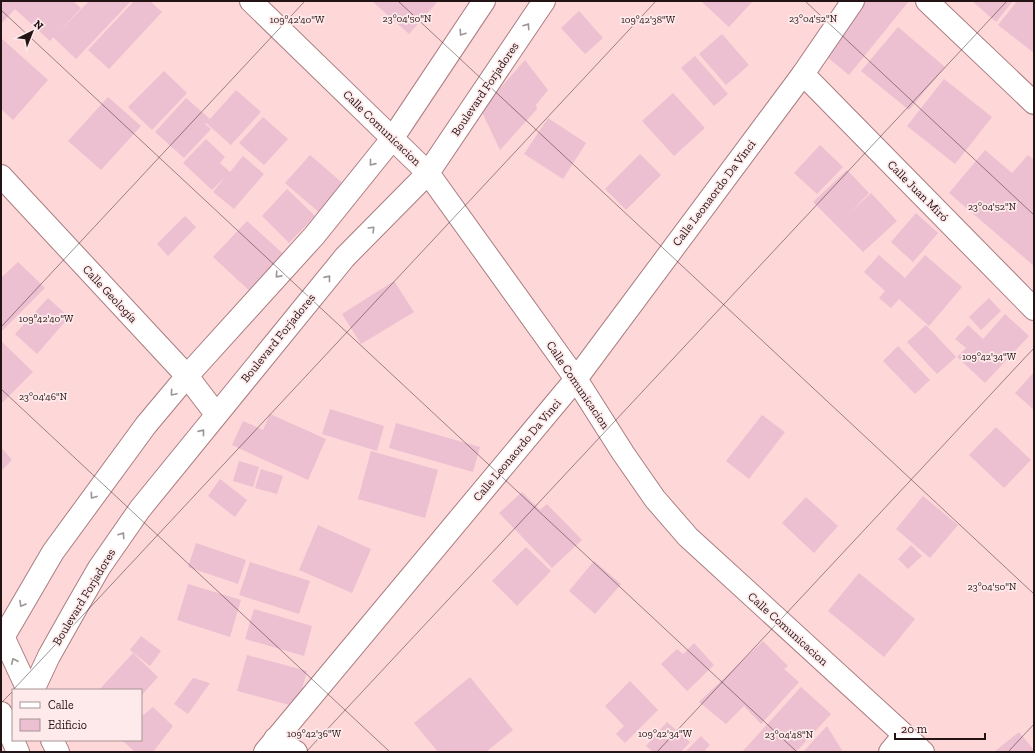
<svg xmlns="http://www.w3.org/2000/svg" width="1035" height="753" font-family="'Zilla Slab',serif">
<rect width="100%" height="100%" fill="#fed7d9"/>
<!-- building -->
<g fill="#ecc0d0">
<path d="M1 1H73L81 8 57 34 89 1H131L76 59 53 37 50 41 15 9 1 24Z"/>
<path d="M134 1H150L162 12 109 69 88 50Z"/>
<path d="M372 1H438L409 34Z"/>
<path d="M701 1H753L729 27Z"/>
<path d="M862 1H909L849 75 820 51Z"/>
<path d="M972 1H1013L996 22Z"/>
<path d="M1017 1H1034V53L998 25Z"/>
<path d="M579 11 603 38 585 54 561 28Z"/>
<path d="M898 27 945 67 909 110 861 71Z"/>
<path d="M722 34 749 65 726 85 699 54Z"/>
<path d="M1 38 48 80 13 120 1 109Z"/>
<path d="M695 56 728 94 714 106 681 68Z"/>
<path d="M525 60 548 90 536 105 537 109 500 150 481 110Z"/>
<path d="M164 71 187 93 152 130 128 107Z"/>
<path d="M944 79 992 117 955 164 907 126Z"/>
<path d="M236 90 261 112 231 145 206 123 205 124 211 129 184 158 155 132 186 98 210 119Z"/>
<path d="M673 93 705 128 674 156 642 121Z"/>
<path d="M108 97 141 126 101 170 68 141Z"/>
<path d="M263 117 288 139 264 165 239 143Z"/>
<path d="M548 118 586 143 563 179 524 154Z"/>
<path d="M206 139 225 157 220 163 230 172 243 156 264 174 234 209 213 192 226 176 212 190 183 163Z"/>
<path d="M820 145 843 167 817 194 794 173Z"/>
<path d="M985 150 1012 173 1028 155 1034 160V266L949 193Z"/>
<path d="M640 154 661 175 626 210 605 189Z"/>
<path d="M310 155 346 186 321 214 285 183Z"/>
<path d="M847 170 869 193 850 213 871 193 897 221 863 252 813 202Z"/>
<path d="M287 189 315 216 289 243 262 216Z"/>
<path d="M916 213 938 233 913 262 891 242Z"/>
<path d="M185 216 196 227 168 256 157 244Z"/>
<path d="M247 221 289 259 255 296 213 257Z"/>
<path d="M879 255 905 278 925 255 962 287 929 326 899 299 891 308 879 298 885 291 864 272Z"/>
<path d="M18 262 45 288 1 332V278Z"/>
<path d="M394 281 414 312 361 344 342 314Z"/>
<path d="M48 298 69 317 37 354 15 334Z"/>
<path d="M989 298 1001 311 981 330 969 317Z"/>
<path d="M1005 314 1029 336 985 383 957 357 966 348 955 339 968 325 983 339Z"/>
<path d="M926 325 956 357 937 374 907 342Z"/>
<path d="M1 341 33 372 1 404Z"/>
<path d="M898 346 930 380 915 394 883 361Z"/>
<path d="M1034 372V410L1015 393Z"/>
<path d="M330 409 384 426 377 451 322 434Z"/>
<path d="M270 414 326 439 308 480 232 445 243 421 263 430Z"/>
<path d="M762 415 785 432 749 479 726 461Z"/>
<path d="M396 423 480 447 473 472 389 448Z"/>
<path d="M996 427 1031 460 1004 488 969 455Z"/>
<path d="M1 447 12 460 1 471Z"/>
<path d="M371 451 438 470 425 518 358 499Z"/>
<path d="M239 461 259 467 253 487 233 481Z"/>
<path d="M261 469 283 476 277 494 255 488Z"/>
<path d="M220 479 247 500 235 517 208 496Z"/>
<path d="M522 492 540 510 547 504 582 540 552 568 499 513Z"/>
<path d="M923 496 958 525 930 558 896 529Z"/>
<path d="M806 497 838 526 814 553 782 523Z"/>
<path d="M318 525 371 549 352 593 299 570Z"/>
<path d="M196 543 246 560 238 584 188 567Z"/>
<path d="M911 545 922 556 908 569 898 559Z"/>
<path d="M526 547 551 571 517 606 492 581Z"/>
<path d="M594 561 621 584 595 614 569 591Z"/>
<path d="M250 562 310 581 299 614 239 595Z"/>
<path d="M859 573 915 619 884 657 828 611Z"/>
<path d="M188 584 241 600 230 637 177 620Z"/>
<path d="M254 609 312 626 304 656 245 639Z"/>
<path d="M141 636 161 651 150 666 130 650Z"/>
<path d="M763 641 788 666 784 669 799 682 761 724 744 706 726 724 699 702Z"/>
<path d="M694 643 714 665 687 691 661 664 677 649 683 654Z"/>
<path d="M133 653 158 677 141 696V690H99Z"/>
<path d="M247 655 307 671 297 707 237 691Z"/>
<path d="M470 677 513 730 486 752H438L414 723Z"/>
<path d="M193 678 210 683 188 714 174 704Z"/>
<path d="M630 681 658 710 625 743 616 734 624 726 605 706Z"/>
<path d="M801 687 831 714 796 752H742Z"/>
<path d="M153 707 173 726 153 752H135L122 740H141V717Z"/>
<path d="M667 722 690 742 681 752H653L646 746Z"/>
<path d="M827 726 843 752H803Z"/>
<path d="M1019 732 1034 750V752H994Z"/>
<path d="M701 736 710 745 705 750 706 752H685Z"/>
</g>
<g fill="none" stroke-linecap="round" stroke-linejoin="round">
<defs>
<g id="minor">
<path d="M251 1 428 173 576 379 623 453 655 499 688 537 923 752"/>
<path d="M927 1 1034 103"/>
<path d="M803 74 1034 309"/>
<path d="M1 176 187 376 216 414"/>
<path d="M1 632 28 690"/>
<path d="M1 641 53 552 146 425 187 376 314 236 392 139 484 1"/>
<path d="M33 690 49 656 76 608 99 568 140 509 345 257 428 173 544 1"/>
<path d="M1 713 18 752"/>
<path d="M275 739 296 752"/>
<path d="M52 740 58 752"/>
<path d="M265 752 576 379 803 74 853 1"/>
<path d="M890 752 904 735"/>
</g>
</defs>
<!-- minor casing -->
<use href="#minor" stroke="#a97d80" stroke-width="24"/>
<!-- minor -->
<use href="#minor" stroke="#fff" stroke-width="22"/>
</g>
<!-- one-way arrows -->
<defs><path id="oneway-chevron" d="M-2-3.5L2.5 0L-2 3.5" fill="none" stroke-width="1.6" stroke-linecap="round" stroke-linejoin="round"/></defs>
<g stroke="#9c9596">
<use href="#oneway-chevron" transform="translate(527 26) rotate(-56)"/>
<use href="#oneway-chevron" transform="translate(462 33) rotate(124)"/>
<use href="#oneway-chevron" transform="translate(372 163) rotate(129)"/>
<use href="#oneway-chevron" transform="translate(372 229) rotate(-45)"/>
<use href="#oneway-chevron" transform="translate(278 275) rotate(132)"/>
<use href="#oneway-chevron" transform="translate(328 278) rotate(-51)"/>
<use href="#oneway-chevron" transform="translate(173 393) rotate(130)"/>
<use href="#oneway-chevron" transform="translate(202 432) rotate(-51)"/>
<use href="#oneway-chevron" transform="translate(93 496) rotate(126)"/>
<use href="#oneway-chevron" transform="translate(122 535) rotate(-56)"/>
<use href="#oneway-chevron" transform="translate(22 604) rotate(120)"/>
<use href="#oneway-chevron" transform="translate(14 661) rotate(-115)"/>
</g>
<!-- ticks -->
<path fill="none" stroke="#241315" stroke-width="1" stroke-opacity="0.45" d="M398 1 1034 594M805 1 1034 215M1 10 797 752M1 327 305 1M1 389 390 752M13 690 656 1M1 703 13 691M306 752 1007 1M657 752 1034 348M1008 752 1034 724"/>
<g text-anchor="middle" stroke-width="3.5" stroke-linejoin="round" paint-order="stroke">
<!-- street labels -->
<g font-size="12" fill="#241315" stroke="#feeaeb">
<text transform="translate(485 89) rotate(-56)" y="4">Boulevard Forjadores</text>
<text transform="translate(382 128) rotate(44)" y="4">Calle Comunicacion</text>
<text transform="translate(918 191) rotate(45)" y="4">Calle Juan Miró</text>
<text transform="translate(714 193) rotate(-53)" y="4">Calle Leonaordo Da Vinci</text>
<text transform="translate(110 294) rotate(47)" y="4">Calle Geología</text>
<text transform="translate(278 338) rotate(-51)" y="4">Boulevard Forjadores</text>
<text transform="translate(578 385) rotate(56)" y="4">Calle Comunicacion</text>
<text transform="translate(517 450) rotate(-50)" y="4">Calle Leonaordo Da Vinci</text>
<text transform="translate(84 597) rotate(-59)" y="4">Boulevard Forjadores</text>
<text transform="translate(788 629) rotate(42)" y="4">Calle Comunicacion</text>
</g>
</g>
<g font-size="10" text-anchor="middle" fill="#241315" stroke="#feeaeb" stroke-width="3.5" stroke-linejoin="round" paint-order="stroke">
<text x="813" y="22">23°04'52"N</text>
<text x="407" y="22">23°04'50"N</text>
<text x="297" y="23">109°42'40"W</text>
<text x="648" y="23">109°42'38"W</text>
<text x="992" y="210">23°04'52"N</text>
<text x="46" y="322">109°42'40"W</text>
<text x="989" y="360">109°42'34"W</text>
<text x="43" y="400">23°04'46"N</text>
<text x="992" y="590">23°04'50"N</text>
<text x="314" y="737">109°42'36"W</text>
<text x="665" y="737">109°42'34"W</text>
<text x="789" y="738">23°04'48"N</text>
</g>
<!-- border -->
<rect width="1035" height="753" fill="none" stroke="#241315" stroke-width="4"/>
<!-- legend -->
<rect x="12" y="689" width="130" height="52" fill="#feeaeb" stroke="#a79495"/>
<rect x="20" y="702" width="20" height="6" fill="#ffffff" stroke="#a79495"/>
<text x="48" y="709" font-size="12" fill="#241315">Calle</text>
<rect x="20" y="719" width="20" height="12" fill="#ecc0d0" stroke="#a79495"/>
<text x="48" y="729" font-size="12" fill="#241315">Edificio</text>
<!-- north arrow -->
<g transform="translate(32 32) rotate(43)" stroke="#feeaeb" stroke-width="3" paint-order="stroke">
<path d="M0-3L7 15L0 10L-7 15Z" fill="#241315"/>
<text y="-6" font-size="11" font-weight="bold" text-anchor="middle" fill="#241315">N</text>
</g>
<!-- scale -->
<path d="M895 733v6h90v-6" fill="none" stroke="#241315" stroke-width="2"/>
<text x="901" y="733" font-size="12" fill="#241315" stroke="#feeaeb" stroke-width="3" paint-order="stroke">20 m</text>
</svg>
